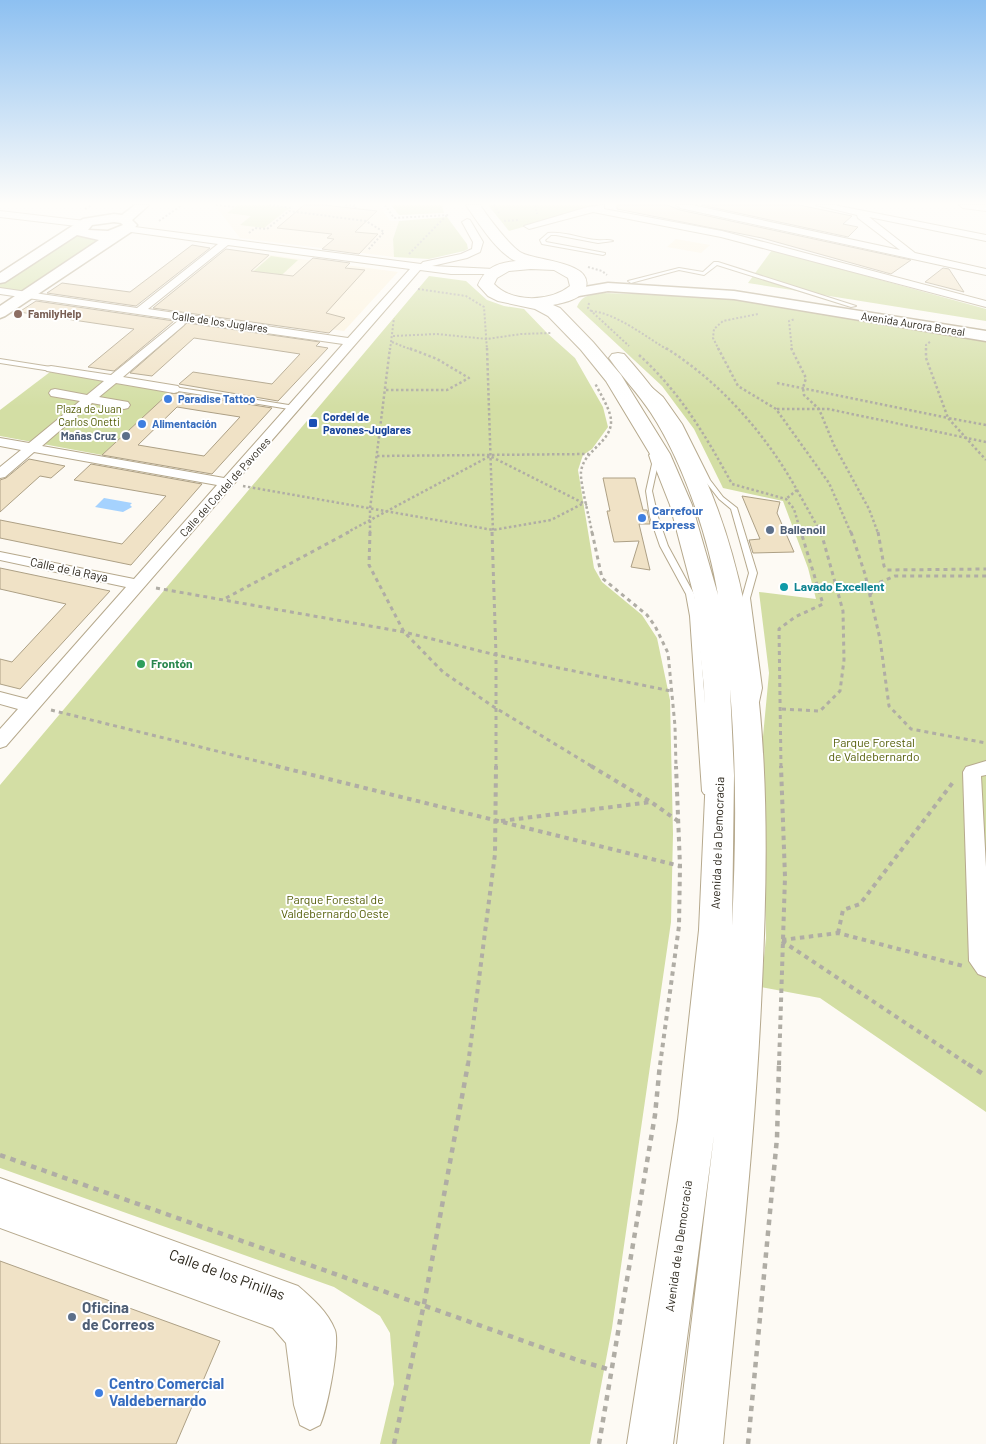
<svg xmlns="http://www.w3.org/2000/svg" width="986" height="1444" font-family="Barlow,sans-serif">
<rect width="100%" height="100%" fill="#fdfaf4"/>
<!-- built -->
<g fill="#fcf2dc">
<path d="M221 205H379L390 221H399L393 239 394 257 240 238 217 208Z"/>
<path d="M676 239 710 245 701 253 667 247Z"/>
<path d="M225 249 398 272 344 331 156 305Z"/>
</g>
<!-- green -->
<g fill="#d3dea4">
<path d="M238 205H267L289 208 264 228 240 225 251 216 227 213Z"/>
<path d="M391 205H442L444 213 399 215Z"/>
<path d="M488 205H599L509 231Z"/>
<path d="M447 217 467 244 468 249 464 251 429 259 394 257 393 239 399 221Z"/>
<path d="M77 234 104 237 23 291 0 288V283Z"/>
<path d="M772 250 986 309V321L748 283Z"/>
<path d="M271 256 298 260 271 285 242 281Z"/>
<path d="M429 276 466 281 487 300 504 306 524 309 547 333 575 358 603 407 608 427 592 449 583 455 578 470 594 568 602 582 642 615 657 638 670 700 673 834 671 922 612 1328 590 1444H380L394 1384 390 1333 380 1316 334 1287 0 1168V785Z"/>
<path d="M602 293 679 295 737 300 986 341V1112L820 998 761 987 766 938 762 747 769 673 759 592 816 599 808 568 783 501 723 488 694 429 662 386 577 307C582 295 590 295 602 293Z"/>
<path d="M50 372 171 392 102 455 0 436V410Z"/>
</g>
<!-- water -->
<path fill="#a5d2fe" d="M104 498 132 503 130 505 132 507 123 512 95 507Z"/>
<!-- building -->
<g fill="#f0e2c6" stroke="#ada085" fill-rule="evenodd">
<path d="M304 205H324L377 211 355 232 378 234 359 254 322 249 334 239 327 238 332 234 277 228Z"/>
<path d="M617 205H667L680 210 911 260 891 274 762 238 617 209Z"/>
<path d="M701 205H799L852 216 843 224 858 227 848 237Z"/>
<path d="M192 245 210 248 136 306 47 293 62 283 130 292Z"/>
<path d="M226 249 269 255 251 271 293 276 313 258 350 263 345 268 365 270 326 313 345 318 329 333 153 308Z"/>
<path d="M943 268 949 269 964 292 925 282Z"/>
<path d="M36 301 174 321 114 371 107 370 88 367 134 329 19 312Z"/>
<path d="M187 323 320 342 316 346 328 348 278 401 179 384 193 372 272 384 300 354 194 338 152 376 130 373Z"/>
<path d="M179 393 272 408 212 474 102 455 168 394ZM177 407 208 412 240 417 204 456 138 445Z"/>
<path d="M29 459 65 466 51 478 40 476 0 512V480L6 478Z"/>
<path d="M91 464 202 484 131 565 0 538V520L122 544 166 496 74 480Z"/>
<path d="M603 478H635L643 510H647L650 524H639L650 570 631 567 639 541 614 542 607 511H610Z"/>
<path d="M742 496 780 502 777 513 794 552 753 553 749 540 760 539Z"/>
<path d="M0 568 110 591 20 689 0 684V659L12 662 66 604 0 589Z"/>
<path d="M0 1261 220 1341 176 1444H0Z"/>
</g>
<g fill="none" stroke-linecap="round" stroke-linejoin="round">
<defs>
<g id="lane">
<path d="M548 233C565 231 581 239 597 240 603 241 608 239 613 241L598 243 556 235H551L545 240 546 242 605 253V254L603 255 542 244 540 240Z"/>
<path d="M714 262H718L856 306 851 307 717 265 704 275 679 270 631 283 628 281 679 268 703 272Z"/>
<path d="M0 359 51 367 54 369 51 371 0 363Z"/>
<path d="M646 386H650L663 397 682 424 710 480 723 497 737 508 757 573 750 598 762 688 759 702 756 703 752 700 754 688 742 598 749 573 731 509 719 499 705 481 676 424 659 399 646 388Z"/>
<path d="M174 387 295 406 298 408 295 410 172 390V388Z"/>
<path d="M652 453 655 455 658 464 652 491 658 517 668 546 694 594 698 616 712 791 710 794H704L702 791 690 616 686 594 660 546 650 517 646 491 652 464 649 455Z"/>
</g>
<g id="street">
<path d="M604 205V209L722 231 986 301V307L721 237 593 212 529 229 524 226 588 207Z"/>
<path d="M676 205H692L900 250 858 218 857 215 816 205H834L986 235V241L869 217 915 253 986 269V275L680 208Z"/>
<path d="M959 205H986V211L963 208Z"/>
<path d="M0 211 85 221 90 224 85 227 0 217Z"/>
<path d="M467 219 470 220 483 242 480 252 467 258 432 266 494 269 498 270V274H451L420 270 6 746 0 748V729L18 709 0 704V692L27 699 126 587 0 560V552L134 579 217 485 34 452 5 477 0 478V467L21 450 0 446V438L29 443 80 401 51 396 49 393 51 390 55 389 87 395 104 381 47 371 45 369 47 367 51 366 111 375 179 320 0 294V288L137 308 218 244 124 231 122 229 127 226 421 264 423 262 461 254 472 249 473 242 462 222ZM228 245 410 269 348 338 148 309ZM184 321 343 344 224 478 42 446 92 403 124 409 128 408 130 405 128 402 99 397 116 383 174 393 178 392 180 389 178 386 123 377 184 325 185 323Z"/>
<path d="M986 761V775L981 776 986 867V977L978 974 969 961 963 772 966 767Z"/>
<path d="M0 1178 298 1286C312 1298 328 1312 335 1330 340 1345 327 1410 320 1425L310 1430 300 1425 294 1405 286 1343 273 1328 0 1228Z"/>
</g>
<g id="secondary">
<path d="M135 205H149L132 220 137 225 131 232 5 316 0 318V306L99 240 77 235 5 282 0 283V273L83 219 114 214 122 215ZM114 222 121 223 123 225 108 231 88 230 92 225Z"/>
<path d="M608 283 734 291 986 331V341L734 299 608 291 573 297 568 296 566 293 568 290 573 289Z"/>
</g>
<path id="primary" d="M466 205H480C488 217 509 245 520 252 534 261 593 261 586 287 583 299 563 303 553 305L560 308 593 342 621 375 670 454 692 505 718 595C708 536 683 462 651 413 638 393 622 377 609 358L612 354 618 353 624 354C648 381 670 409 687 441 775 603 770 825 761 1005 754 1152 737 1298 723 1444H677L714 1135 673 1444H627L678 1120 699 930 706 775 704 687 694 596 670 505 650 454 606 381 581 350 548 316 535 309 498 301 488 296 478 285C486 267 497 263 516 261 498 254 477 221 466 205ZM531 269 554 270 568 278 570 286C550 302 512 303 494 284L497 278 509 271ZM730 689C737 768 736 847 732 926L734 775Z"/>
</defs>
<!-- lane casing -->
<use href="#lane" stroke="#b6a98d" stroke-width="2"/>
<!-- street casing -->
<use href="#street" stroke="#b6a98d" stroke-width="2"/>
<!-- secondary casing -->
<use href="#secondary" stroke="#b6a98d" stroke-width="3"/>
<!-- primary casing -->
<use href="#primary" stroke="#b6a98d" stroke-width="2"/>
<!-- path-far4 -->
<g stroke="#b0ada5" stroke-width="2" stroke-dasharray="2 2" stroke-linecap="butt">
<path d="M216 205 234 207"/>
<path d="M269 205 293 208"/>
<path d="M345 205 356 206 355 209"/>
<path d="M385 205 394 218 449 215"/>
<path d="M494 205 499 213"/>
<path d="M535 205 537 214"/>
<path d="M85 209 92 205"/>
<path d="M159 221 182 205"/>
<path d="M504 221 518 220"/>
<path d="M249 233 255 228 267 229 289 211 366 221 384 232 368 250"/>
<path d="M409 254 447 215"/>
<path d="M588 267 602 271 607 275"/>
<path d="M418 289 466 296 484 307 487 350"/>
<path d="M589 303 588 308 629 346"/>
<path d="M591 311C616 313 646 337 668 350"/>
<path d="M393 336 437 334 487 339 521 334 551 333"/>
<path d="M392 342 412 350"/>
<path d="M390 350 394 318"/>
<path d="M719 350 713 338 714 329 723 321 758 314"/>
<path d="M792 350 789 321 795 319"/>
<path d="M926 350V345L931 341"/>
</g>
<!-- path-far3 -->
<g stroke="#b0ada5" stroke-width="2.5" stroke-dasharray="2.5 2.5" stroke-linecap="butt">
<path d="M487 348 493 533"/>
<path d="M666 348C721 383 765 433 797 490L786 499"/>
<path d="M718 348 738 386 776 409 829 483 851 533"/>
<path d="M791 348 806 378 803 388 804 395 819 409 834 445 869 509 878 533"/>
<path d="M926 348V358L948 418 986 425"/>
<path d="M639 355C680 392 706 436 732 484L786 499 794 509 801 533"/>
<path d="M777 383 948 418 986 460"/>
<path d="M386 390H447L469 378 437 359 409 348"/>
<path d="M777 409H828L986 442"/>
<path d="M377 456 589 454"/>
<path d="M243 486 493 530 551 520 582 504"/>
<path d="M797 490 821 533"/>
<path d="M346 533 490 456 587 505"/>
<path d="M370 533V509L390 348"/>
<path d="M592 533C590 519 580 484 581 472 583 451 610 443 611 423 612 411 600 394 595 383"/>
</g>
<!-- path-far2 -->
<g stroke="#b0ada5" stroke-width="3" stroke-dasharray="4 4" stroke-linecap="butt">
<path d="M370 532 369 565 404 632 443 672 494 707 593 767"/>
<path d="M492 532 496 655V767"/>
<path d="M592 532 602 578 647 615 655 626 668 653 675 726 676 767"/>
<path d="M851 532 865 574 880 639 889 706 911 729 986 743"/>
<path d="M878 532 884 566 887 570 986 569"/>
<path d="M156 588 404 632 496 655 671 691"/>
<path d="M870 595 878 583 895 576H986"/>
<path d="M226 598 349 532"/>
<path d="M782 709 820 711 840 691 844 660 843 611 821 532"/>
<path d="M51 710 281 767"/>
<path d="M781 767 779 629 795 617 823 604 801 532"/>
</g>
<!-- path-far1 -->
<g stroke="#b0ada5" stroke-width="4" stroke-dasharray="4.5 4.5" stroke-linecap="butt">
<path d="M276 766 680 866"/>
<path d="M591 766 651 802 678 821"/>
<path d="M501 821 651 802"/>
<path d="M838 933 843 910 860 904 954 781"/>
<path d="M782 940 838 933 963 966"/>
<path d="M782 941 969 1065"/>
<path d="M468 1065 495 854 496 766"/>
<path d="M660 1065 679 926 680 866 676 766"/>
<path d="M779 1065 785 877 781 766"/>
</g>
<!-- path -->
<g stroke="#b0ada5" stroke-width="4.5" stroke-dasharray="5.5 5.5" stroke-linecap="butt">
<path d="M968 1064 986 1076"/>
<path d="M0 1155 580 1361 611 1370"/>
<path d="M394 1444 424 1304 468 1064"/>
<path d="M599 1444 655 1115 660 1064"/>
<path d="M748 1444 777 1138 779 1064"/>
</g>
<!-- lane -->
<use href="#lane" fill="#fff" fill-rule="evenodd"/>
<!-- street -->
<use href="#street" fill="#fff" fill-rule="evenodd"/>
<!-- secondary -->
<use href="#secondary" fill="#fff" fill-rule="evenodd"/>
<!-- primary -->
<use href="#primary" fill="#fff" fill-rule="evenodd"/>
</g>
<!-- sky -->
<linearGradient id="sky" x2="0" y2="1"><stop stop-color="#8dc0f1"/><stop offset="0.5" stop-color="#fefdfa"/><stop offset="1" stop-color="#fefdfa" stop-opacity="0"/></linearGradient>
<rect width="986" height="407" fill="url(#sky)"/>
<!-- markers -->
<circle fill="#8d6e63" stroke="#fff" stroke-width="2" cx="18" cy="314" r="5"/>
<g fill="#3f7fe0" stroke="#fff" stroke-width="2">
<circle cx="168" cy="399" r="5"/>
<circle cx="142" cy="424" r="5"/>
<circle cx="642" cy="518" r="5"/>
<circle cx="99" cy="1393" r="5"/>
</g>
<rect fill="#1a4fb4" stroke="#fff" stroke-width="2" x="308" y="418" width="10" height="10" rx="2.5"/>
<g fill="#5c6f8a" stroke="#fff" stroke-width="2">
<circle cx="126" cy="436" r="5"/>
<circle cx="770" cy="530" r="5"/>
<circle cx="72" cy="1317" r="5"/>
</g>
<circle fill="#0f9aa8" stroke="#fff" stroke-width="2" cx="784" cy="587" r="5"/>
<circle fill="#2e9e5b" stroke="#fff" stroke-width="2" cx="141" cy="664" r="5"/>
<g text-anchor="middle" stroke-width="4" stroke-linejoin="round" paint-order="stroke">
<!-- far-education labels -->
<g font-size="11" font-weight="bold" fill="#785e54" stroke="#fff" text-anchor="start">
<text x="28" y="318">FamilyHelp</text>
</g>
<!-- far-street labels -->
<g font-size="11" fill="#2b261b" stroke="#fff">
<text transform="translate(220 322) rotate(8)" y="4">Calle de los Juglares</text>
<text transform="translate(913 324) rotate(9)" y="4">Avenida Aurora Boreal</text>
<text transform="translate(225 487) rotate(-48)" y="4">Calle del Cordel de Pavones</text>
</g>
<!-- far-shop labels -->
<g font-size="11" font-weight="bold" fill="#366cbe" stroke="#fff" text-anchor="start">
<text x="178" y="403">Paradise Tattoo</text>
<text x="152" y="428">Alimentación</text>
</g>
<!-- far-park labels -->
<g font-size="11" fill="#535d07" stroke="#fff">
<text x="89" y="413">Plaza de Juan<tspan x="89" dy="13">Carlos Onetti</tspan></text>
</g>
<!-- far-transit labels -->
<g font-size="11" font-weight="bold" fill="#164399" stroke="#fff" text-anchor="start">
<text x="323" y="421">Cordel de<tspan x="323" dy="13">Pavones-Juglares</tspan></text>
</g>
<!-- far-service labels -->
<g font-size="11" font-weight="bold" fill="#4e5e75" stroke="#fff" text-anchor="end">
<text x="116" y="440">Mañas Cruz</text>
</g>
<!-- shop labels -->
<g font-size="12" font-weight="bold" fill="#366cbe" stroke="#fff" text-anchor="start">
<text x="652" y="515">Carrefour<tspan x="652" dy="14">Express</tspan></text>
</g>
<!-- service labels -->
<g font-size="12" font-weight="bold" fill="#4e5e75" stroke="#fff" text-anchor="start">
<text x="780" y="534">Ballenoil</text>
</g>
<!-- street labels -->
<g font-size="12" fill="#2b261b" stroke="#fff">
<text transform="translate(69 570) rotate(12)" y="4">Calle de la Raya</text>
<text transform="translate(718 843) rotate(-88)" y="4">Avenida de la Democracia</text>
<text transform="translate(679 1246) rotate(-82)" y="4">Avenida de la Democracia</text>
</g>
<!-- culture labels -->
<g font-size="12" font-weight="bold" fill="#0d838f" stroke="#fff" text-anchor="start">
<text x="794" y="591">Lavado Excellent</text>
</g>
<!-- leisure labels -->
<g font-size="12" font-weight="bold" fill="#27864d" stroke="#fff" text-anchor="start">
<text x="151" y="668">Frontón</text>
</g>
<!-- park labels -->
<g font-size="12" fill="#535d07" stroke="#fff">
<text x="874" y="747">Parque Forestal<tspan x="874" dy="14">de Valdebernardo</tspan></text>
<text x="335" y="904">Parque Forestal de<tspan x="335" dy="14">Valdebernardo Oeste</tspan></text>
</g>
<!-- near-street labels -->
<g font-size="15" fill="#2b261b" stroke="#fff">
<text transform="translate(227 1275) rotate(20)" y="5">Calle de los Pinillas</text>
</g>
<!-- near-service labels -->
<g font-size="15" font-weight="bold" fill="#4e5e75" stroke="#fff" text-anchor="start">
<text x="82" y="1313">Oficina<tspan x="82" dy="17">de Correos</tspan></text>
</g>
<!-- near-shop labels -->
<g font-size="15" font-weight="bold" fill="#366cbe" stroke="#fff" text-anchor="start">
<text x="109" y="1389">Centro Comercial<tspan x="109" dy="17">Valdebernardo</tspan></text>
</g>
</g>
</svg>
